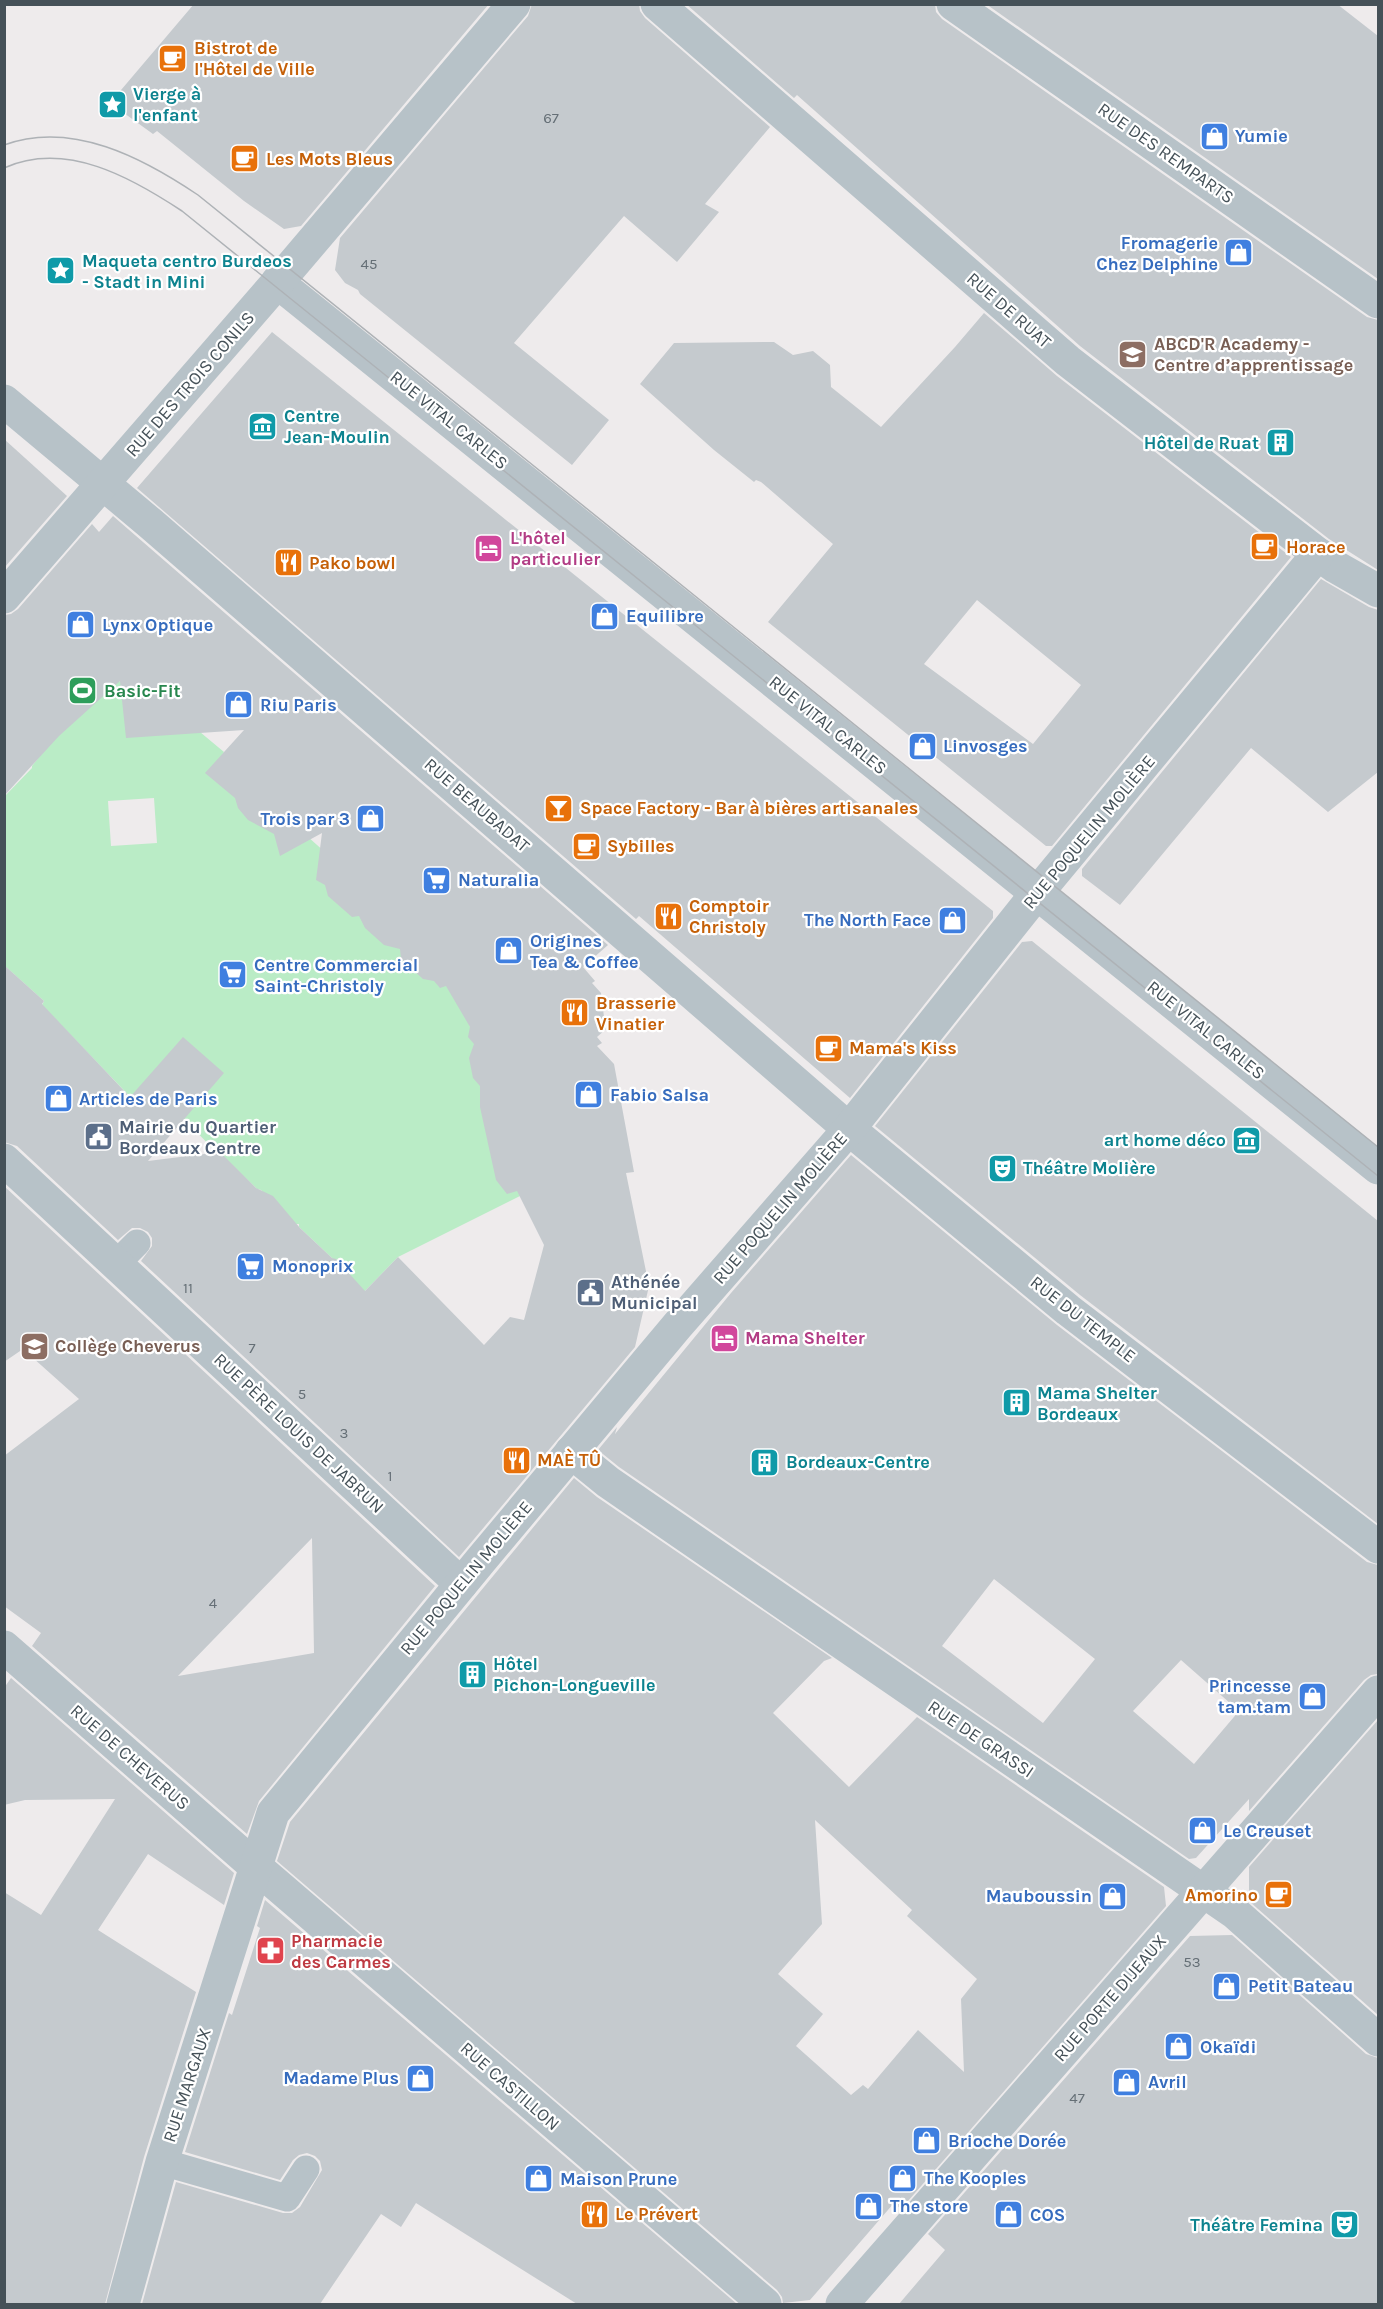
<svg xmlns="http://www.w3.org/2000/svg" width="1383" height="2309" font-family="Karla,sans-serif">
<rect width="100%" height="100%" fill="#eeebec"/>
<!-- green -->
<path fill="#baecc6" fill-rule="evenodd" d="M149 665 188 722 224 752 220 758 336 862 453 972 522 1195 398 1257 362 1294 336 1259H333L299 1227V1224H295L261 1190 257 1189 222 1156 221 1152 218 1154 184 1119 163 1131 42 1005 44 1001 5 966 4 797 32 768V766L82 702ZM154 798 157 843 111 846 108 801Z"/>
<!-- building -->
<g fill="#c5cace" fill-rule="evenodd">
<path d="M194 4H489L301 226 284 229 244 201 157 131 153 134 110 103Z"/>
<path d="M532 4H639L640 11 645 18 770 127 705 204 719 212 677 262 624 216 514 343 609 420 572 465 360 294 358 290 345 283 335 270 340 238 528 16Z"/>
<path d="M686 4H935L936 12 942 19 1367 317 1378 320V570L1329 539 1080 346 797 95 794 98Z"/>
<path d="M986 4H1337L1378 36V279Z"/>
<path d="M984 313 1057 376 1291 557 1052 846H1046L768 622 833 544 761 482 756 480 754 482 714 450 640 384 674 343 774 342 793 355 813 351 830 365 831 387 881 427 955 347ZM977 600 1081 685 1033 744 924 664Z"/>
<path d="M272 332 993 911V918L850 1098 639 916 636 919 137 488Z"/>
<path d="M4 439 67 496 4 568Z"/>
<path d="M113 516 608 945 583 967 595 981 592 983 601 993 604 1017 599 1021 606 1029 597 1037 602 1043 597 1046 614 1064 634 1172 626 1173 649 1286 635 1347 459 1557 141 1261 152 1246V1238L148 1232 140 1228H132L118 1240 17 1146 4 1142V965L44 1001 42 1004 130 1097 183 1037 224 1073 148 1161 220 1152 256 1188 273 1196 300 1228 332 1258 336 1259 365 1291 398 1257 484 1345 510 1317 524 1320 544 1245 517 1191 507 1194 496 1180 480 1107V1086L473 1078 469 1058 474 1044 468 1037 470 1027 446 986 440 988 434 981 423 979 401 959 400 949 384 945 365 928 359 916 352 917 328 896 325 885 316 880 322 833 280 856 274 834 248 820 238 808 235 798 205 773 244 730 126 738 120 681 59 736 4 796V615L11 614 18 609 92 524 99 532Z"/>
<path d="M1321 579 1369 607 1378 610V772L1328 812 1251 748 1120 905 1082 876V869Z"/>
<path d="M1032 941 1378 1221V1524L1080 1295 875 1126 1022 942Z"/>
<path d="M851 1155 1057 1325 1367 1562 1378 1565V1674L1371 1675 1364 1680 1249 1811V1799L1196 1858 1189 1859 619 1467 598 1450 617 1427 615 1434 731 1293ZM994 1579 1095 1659 1043 1723 942 1646ZM1181 1660 1239 1711 1194 1764 1133 1711Z"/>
<path d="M4 1186 435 1586 259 1801 247 1834 32 1646 41 1633 4 1606V1456L79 1399 23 1349 4 1362ZM312 1538 314 1653 178 1676Z"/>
<path d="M574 1478 597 1497 832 1658 824 1661 773 1713 849 1787 917 1717 1164 1887 1166 1906 901 2209 894 2203 810 2300 783 2303 782 2297 777 2290 277 1861 290 1822ZM815 1820 912 1910 907 1916 977 1979 961 1999 964 2072 918 2030 868 2089 863 2085 851 2095 796 2046 823 2014 778 1974 822 1924Z"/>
<path d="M11 1678 234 1873 224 1905 148 1854 98 1930 196 1992 144 2157 105 2304H4V1892L41 1915 115 1799 25 1800 4 1805V1688Z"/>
<path d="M1378 1720V2015L1249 1901V1867Z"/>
<path d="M265 1900 737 2304H577L416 2203 401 2227 381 2214 320 2304H142L176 2182 283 2213H292L300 2207 322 2170 320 2161 315 2156 307 2153 299 2155 293 2160 280 2180 185 2152 229 2013 232 2015 260 1928 257 1926Z"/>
<path d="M1232 1935 1366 2054 1378 2058V2304H899L945 2250 928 2234 1190 1936Z"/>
</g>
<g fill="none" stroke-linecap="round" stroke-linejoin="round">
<!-- lane -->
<g stroke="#b7c2c8" stroke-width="27">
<path d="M116 1264 137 1243"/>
<path d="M162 2162 287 2198 306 2169"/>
</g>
<!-- street -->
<g stroke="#b7c2c8" stroke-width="33">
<path d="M657 4 1068 361 1318 554 1336 567 1378 591"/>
<path d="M953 4 1378 302"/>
<path d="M277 282 1378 1168"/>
<path d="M4 401 150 523 849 1129 1068 1310 1378 1547"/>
<path d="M4 597 289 269 514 4"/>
<path d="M4 1160 461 1584"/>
<path d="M571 1452 608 1482 1235 1913 1378 2040"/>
<path d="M4 1647 256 1867 765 2304"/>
<path d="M123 2304 162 2162 273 1813 481 1560 677 1326 849 1129 1033 898 1318 554"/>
<path d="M842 2304 1378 1692"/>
</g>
<!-- tram -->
<g stroke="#aeb2b6" stroke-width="1.5">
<path d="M4 145C72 120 143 158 198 195L1378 1147"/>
<path d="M4 168C66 140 132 178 182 211L1378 1176"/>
</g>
</g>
<!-- icons -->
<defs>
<symbol id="cafe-square" viewBox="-11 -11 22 22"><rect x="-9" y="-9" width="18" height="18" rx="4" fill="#e8710a" stroke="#fff"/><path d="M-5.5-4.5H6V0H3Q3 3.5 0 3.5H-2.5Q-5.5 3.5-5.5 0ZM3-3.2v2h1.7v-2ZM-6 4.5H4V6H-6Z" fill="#fff"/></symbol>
<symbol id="sight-square" viewBox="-11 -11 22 22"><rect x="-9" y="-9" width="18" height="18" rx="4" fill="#0f9aa8" stroke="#fff"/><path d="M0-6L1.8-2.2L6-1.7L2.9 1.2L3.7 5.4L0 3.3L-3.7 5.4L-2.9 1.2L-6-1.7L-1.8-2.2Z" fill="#fff"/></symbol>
<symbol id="shop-square" viewBox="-11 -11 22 22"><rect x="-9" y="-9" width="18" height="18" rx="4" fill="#3f7fe0" stroke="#fff"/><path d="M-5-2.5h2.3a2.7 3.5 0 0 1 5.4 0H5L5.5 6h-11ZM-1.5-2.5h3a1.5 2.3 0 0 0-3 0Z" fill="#fff"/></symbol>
<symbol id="university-square" viewBox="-11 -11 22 22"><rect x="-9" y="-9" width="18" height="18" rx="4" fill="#8d6e63" stroke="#fff"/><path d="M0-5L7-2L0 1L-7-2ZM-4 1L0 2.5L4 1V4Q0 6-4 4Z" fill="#fff"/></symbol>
<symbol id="museum-square" viewBox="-11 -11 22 22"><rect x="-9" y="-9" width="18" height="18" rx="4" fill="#0f9aa8" stroke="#fff"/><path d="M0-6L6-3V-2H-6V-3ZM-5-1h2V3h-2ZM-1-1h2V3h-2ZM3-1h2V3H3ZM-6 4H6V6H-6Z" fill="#fff"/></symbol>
<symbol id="building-square" viewBox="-11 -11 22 22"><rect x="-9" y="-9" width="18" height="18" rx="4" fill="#0f9aa8" stroke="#fff"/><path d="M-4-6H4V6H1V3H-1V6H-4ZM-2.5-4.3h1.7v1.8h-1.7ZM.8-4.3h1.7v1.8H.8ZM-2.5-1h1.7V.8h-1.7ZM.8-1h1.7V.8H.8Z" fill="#fff"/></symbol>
<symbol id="hotel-square" viewBox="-11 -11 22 22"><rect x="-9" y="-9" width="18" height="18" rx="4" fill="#d1479c" stroke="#fff"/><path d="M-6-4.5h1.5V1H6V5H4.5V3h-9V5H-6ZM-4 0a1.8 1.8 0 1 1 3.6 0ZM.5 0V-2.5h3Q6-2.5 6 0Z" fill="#fff"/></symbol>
<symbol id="restaurant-square" viewBox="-11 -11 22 22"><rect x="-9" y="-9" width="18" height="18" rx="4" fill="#e8710a" stroke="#fff"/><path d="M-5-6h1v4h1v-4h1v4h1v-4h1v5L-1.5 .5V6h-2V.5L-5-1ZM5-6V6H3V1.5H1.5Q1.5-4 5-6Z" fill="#fff"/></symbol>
<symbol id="stadium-square" viewBox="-11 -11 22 22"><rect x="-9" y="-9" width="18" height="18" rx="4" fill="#2e9e5b" stroke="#fff"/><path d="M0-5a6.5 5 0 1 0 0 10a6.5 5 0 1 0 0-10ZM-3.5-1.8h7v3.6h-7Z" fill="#fff"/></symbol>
<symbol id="bar-square" viewBox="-11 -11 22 22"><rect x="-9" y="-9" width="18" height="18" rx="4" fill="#e8710a" stroke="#fff"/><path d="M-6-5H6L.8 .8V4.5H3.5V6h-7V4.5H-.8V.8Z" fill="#fff"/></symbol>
<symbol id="supermarket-square" viewBox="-11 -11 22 22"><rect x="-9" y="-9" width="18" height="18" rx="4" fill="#3f7fe0" stroke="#fff"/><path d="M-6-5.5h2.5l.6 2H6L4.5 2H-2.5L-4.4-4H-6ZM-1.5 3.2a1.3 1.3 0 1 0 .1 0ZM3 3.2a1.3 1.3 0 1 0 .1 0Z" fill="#fff"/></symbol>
<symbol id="civic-square" viewBox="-11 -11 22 22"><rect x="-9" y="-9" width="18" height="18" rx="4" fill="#5c6f8a" stroke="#fff"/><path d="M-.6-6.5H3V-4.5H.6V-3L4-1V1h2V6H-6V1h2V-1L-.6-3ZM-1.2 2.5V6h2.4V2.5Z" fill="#fff"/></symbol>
<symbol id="theatre-square" viewBox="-11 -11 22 22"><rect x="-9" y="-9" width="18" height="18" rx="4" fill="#0f9aa8" stroke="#fff"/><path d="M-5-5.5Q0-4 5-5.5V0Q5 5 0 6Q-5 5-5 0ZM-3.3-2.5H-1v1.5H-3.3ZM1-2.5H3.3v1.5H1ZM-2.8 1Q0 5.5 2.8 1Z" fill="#fff"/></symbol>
<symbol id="school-square" viewBox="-11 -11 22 22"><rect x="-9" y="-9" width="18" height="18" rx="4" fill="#8d6e63" stroke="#fff"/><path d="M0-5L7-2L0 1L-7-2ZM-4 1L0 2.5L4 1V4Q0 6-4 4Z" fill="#fff"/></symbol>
<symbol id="pharmacy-square" viewBox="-11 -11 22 22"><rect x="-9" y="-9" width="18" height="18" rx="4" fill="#e0444e" stroke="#fff"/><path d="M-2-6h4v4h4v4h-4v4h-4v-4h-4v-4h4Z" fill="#fff"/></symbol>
</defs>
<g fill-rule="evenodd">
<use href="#cafe-square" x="156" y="42" width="33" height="33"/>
<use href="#sight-square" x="96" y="88" width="33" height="33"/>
<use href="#shop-square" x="1198" y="120" width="33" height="33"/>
<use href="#cafe-square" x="228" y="142" width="33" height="33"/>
<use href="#shop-square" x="1222" y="236" width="33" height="33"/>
<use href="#sight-square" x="44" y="254" width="33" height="33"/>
<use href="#university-square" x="1116" y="338" width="33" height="33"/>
<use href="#museum-square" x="246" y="410" width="33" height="33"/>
<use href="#building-square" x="1264" y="426" width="33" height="33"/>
<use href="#cafe-square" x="1248" y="530" width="33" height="33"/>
<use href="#hotel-square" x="472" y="532" width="33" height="33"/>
<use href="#restaurant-square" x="272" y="546" width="33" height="33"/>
<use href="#shop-square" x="588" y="600" width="33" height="33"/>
<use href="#shop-square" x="64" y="608" width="33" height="33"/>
<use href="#stadium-square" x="66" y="674" width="33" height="33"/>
<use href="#shop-square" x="222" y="688" width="33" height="33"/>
<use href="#shop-square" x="906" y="730" width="33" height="33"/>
<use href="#bar-square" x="542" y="792" width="33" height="33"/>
<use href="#shop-square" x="354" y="802" width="33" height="33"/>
<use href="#cafe-square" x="570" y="830" width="33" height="33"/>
<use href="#supermarket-square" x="420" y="864" width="33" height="33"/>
<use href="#restaurant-square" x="652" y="900" width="33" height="33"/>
<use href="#shop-square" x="936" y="904" width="33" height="33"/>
<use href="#shop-square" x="492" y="934" width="33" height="33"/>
<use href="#supermarket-square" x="216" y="958" width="33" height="33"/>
<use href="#restaurant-square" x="558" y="996" width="33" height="33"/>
<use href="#cafe-square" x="812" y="1032" width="33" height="33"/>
<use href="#shop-square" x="572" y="1078" width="33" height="33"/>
<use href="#shop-square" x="42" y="1082" width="33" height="33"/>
<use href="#civic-square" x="82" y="1120" width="33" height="33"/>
<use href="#museum-square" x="1230" y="1124" width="33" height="33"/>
<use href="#theatre-square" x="986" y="1152" width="33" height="33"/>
<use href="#supermarket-square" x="234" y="1250" width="33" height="33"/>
<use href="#civic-square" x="574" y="1276" width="33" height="33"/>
<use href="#hotel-square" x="708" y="1322" width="33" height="33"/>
<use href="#school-square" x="18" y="1330" width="33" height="33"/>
<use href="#building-square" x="1000" y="1386" width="33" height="33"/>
<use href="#restaurant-square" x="500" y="1444" width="33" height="33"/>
<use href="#building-square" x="748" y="1446" width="33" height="33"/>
<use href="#building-square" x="456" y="1658" width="33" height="33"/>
<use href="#shop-square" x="1296" y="1680" width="33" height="33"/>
<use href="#shop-square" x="1186" y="1814" width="33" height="33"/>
<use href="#cafe-square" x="1262" y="1878" width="33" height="33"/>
<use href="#shop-square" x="1096" y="1880" width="33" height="33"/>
<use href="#pharmacy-square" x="254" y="1934" width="33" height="33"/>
<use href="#shop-square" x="1210" y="1970" width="33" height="33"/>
<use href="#shop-square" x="1162" y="2030" width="33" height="33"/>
<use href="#shop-square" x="404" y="2062" width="33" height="33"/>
<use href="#shop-square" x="1110" y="2066" width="33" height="33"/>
<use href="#shop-square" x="910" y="2124" width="33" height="33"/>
<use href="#shop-square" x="886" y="2162" width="33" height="33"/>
<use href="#shop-square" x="522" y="2162" width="33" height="33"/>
<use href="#shop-square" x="852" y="2190" width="33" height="33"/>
<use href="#restaurant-square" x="578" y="2198" width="33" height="33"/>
<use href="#shop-square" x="992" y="2198" width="33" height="33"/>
<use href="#theatre-square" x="1328" y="2208" width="33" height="33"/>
</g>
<g text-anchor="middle" stroke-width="4.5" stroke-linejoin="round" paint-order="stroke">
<!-- number labels -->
<g font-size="15" fill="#656f76">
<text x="551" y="123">67</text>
<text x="369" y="269">45</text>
<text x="188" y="1293">11</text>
<text x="252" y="1353">7</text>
<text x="302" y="1399">5</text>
<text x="344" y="1438">3</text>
<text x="390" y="1481">1</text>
<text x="213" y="1608">4</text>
<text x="1192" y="1967">53</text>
<text x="1077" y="2103">47</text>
</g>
<!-- food labels -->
<g font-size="18" font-weight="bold" fill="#c56008" stroke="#fff" text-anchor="start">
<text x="194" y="54">Bistrot de<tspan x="194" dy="21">l'Hôtel de Ville</tspan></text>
<text x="266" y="165">Les Mots Bleus</text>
<text x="1286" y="553">Horace</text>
<text x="309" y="569">Pako bowl</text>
<text x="580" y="814">Space Factory - Bar à bières artisanales</text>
<text x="607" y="852">Sybilles</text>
<text x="689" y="912">Comptoir<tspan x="689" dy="21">Christoly</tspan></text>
<text x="596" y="1009">Brasserie<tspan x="596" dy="21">Vinatier</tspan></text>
<text x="849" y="1054">Mama's Kiss</text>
<text x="537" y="1466">MAÈ TÛ</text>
<text x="1258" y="1901" text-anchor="end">Amorino</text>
<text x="615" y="2220">Le Prévert</text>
</g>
<!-- culture labels -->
<g font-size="18" font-weight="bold" fill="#0d838f" stroke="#fff" text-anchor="start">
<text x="133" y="100">Vierge à<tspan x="133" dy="21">l'enfant</tspan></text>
<text x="82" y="267">Maqueta centro Burdeos<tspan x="82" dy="21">- Stadt in Mini</tspan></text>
<text x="284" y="422">Centre<tspan x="284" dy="21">Jean-Moulin</tspan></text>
<text x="1259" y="449" text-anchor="end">Hôtel de Ruat</text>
<text x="1226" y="1146" text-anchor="end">art home déco</text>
<text x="1023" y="1174">Théâtre Molière</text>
<text x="1037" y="1399">Mama Shelter<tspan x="1037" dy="21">Bordeaux</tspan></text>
<text x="786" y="1468">Bordeaux-Centre</text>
<text x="493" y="1670">Hôtel<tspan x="493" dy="21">Pichon-Longueville</tspan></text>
<text x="1323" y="2231" text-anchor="end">Théâtre Femina</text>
</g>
<!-- shop labels -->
<g font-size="18" font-weight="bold" fill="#366cbe" stroke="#fff" text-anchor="start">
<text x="1235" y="142">Yumie</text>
<text x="1218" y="249" text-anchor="end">Fromagerie<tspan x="1218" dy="21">Chez Delphine</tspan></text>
<text x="626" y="622">Equilibre</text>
<text x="102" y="631">Lynx Optique</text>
<text x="260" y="711">Riu Paris</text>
<text x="943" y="752">Linvosges</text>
<text x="350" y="825" text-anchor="end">Trois par 3</text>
<text x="458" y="886">Naturalia</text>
<text x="931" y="926" text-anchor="end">The North Face</text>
<text x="530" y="947">Origines<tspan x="530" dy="21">Tea &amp; Coffee</tspan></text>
<text x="254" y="971">Centre Commercial<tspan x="254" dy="21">Saint-Christoly</tspan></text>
<text x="610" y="1101">Fabio Salsa</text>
<text x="79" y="1105">Articles de Paris</text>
<text x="272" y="1272">Monoprix</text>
<text x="1291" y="1692" text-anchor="end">Princesse<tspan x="1291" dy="21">tam.tam</tspan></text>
<text x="1223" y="1837">Le Creuset</text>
<text x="1092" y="1902" text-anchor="end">Mauboussin</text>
<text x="1248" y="1992">Petit Bateau</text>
<text x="1200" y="2053">Okaïdi</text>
<text x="399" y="2084" text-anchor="end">Madame Plus</text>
<text x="1148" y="2088">Avril</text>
<text x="948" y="2147">Brioche Dorée</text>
<text x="924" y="2184">The Kooples</text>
<text x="560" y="2185">Maison Prune</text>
<text x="890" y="2212">The store</text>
<text x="1030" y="2221">COS</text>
</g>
<!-- street labels -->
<g font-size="18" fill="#455158" stroke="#fff">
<text transform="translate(1166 153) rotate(35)" y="6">RUE DES REMPARTS</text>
<text transform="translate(1009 310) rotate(41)" y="6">RUE DE RUAT</text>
<text transform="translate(190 384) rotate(-49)" y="6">RUE DES TROIS CONILS</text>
<text transform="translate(449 420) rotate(39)" y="6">RUE VITAL CARLES</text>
<text transform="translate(828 725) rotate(39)" y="6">RUE VITAL CARLES</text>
<text transform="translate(477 805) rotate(41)" y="6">RUE BEAUBADAT</text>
<text transform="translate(1089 832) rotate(-50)" y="6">RUE POQUELIN MOLIÈRE</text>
<text transform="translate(1206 1030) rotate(39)" y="6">RUE VITAL CARLES</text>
<text transform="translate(780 1208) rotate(-49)" y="6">RUE POQUELIN MOLIÈRE</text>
<text transform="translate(1083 1319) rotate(38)" y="6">RUE DU TEMPLE</text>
<text transform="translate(299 1433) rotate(43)" y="6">RUE PÈRE LOUIS DE JABRUN</text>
<text transform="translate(466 1578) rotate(-50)" y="6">RUE POQUELIN MOLIÈRE</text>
<text transform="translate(981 1739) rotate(34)" y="6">RUE DE GRASSI</text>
<text transform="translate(130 1757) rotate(41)" y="6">RUE DE CHEVERUS</text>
<text transform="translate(1110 1998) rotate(-49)" y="6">RUE PORTE DIJEAUX</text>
<text transform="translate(187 2085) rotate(-72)" y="6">RUE MARGAUX</text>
<text transform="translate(510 2086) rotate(41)" y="6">RUE CASTILLON</text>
</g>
<!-- education labels -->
<g font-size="18" font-weight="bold" fill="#785e54" stroke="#fff" text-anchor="start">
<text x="1154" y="350">ABCD'R Academy -<tspan x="1154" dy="21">Centre d’apprentissage</tspan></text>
<text x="55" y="1352">Collège Cheverus</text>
</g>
<!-- hotel labels -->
<g font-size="18" font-weight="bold" fill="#b23c85" stroke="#fff" text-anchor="start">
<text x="510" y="544">L'hôtel<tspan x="510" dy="21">particulier</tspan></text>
<text x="745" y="1344">Mama Shelter</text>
</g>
<!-- leisure labels -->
<g font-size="18" font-weight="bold" fill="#27864d" stroke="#fff" text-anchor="start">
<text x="104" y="697">Basic-Fit</text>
</g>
<!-- service labels -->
<g font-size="18" font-weight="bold" fill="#4e5e75" stroke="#fff" text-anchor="start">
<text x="119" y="1133">Mairie du Quartier<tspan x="119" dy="21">Bordeaux Centre</tspan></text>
<text x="611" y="1288">Athénée<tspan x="611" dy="21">Municipal</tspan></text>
</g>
<!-- health labels -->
<g font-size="18" font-weight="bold" fill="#be3a42" stroke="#fff" text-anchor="start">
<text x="291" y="1947">Pharmacie<tspan x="291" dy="21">des Carmes</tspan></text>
</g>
</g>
<!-- border -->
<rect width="1383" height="2309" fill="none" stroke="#455158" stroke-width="12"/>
</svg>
